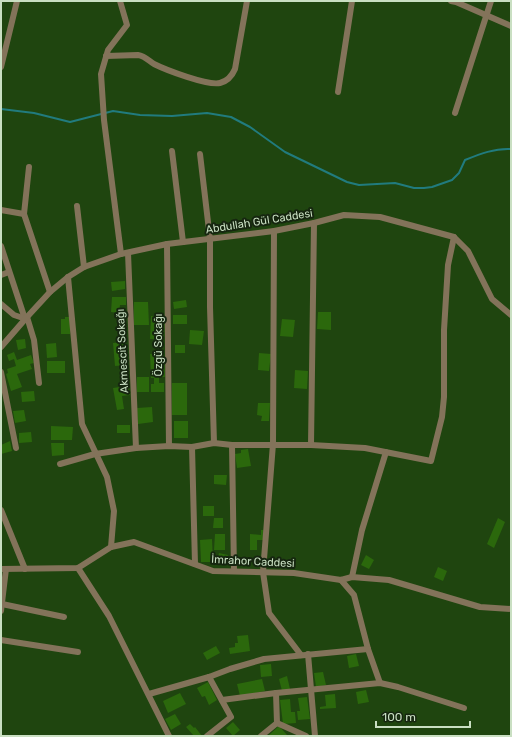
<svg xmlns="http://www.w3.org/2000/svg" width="512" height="737" font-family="Rubik,sans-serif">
<rect width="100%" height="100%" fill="#1f450f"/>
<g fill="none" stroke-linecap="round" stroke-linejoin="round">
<!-- stream -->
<path stroke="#217b7e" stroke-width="2" d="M1 109 34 113 70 122 113 111 140 115 172 116 207 113 231 117 250 127 285 152 347 182 359 185 395 183 414 188H424L432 187 452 180 459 173 465 160C480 154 495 148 511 149"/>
</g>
<!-- building -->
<g fill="#2b680c">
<path d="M125 281V289L112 291 111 282Z"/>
<path d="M112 297H126V305H120L119 313 111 312Z"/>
<path d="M186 300 187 307 174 309 173 302Z"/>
<path d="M134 302H148L149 325H134Z"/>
<path d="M318 312H331V330L317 329Z"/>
<rect x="173" y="315" width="14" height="9"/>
<path d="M151 316 165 317 164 339H150Z"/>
<path d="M65 317H71L70 334H61V319H65Z"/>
<path d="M282 319 295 320 293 337 280 336Z"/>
<path d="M190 330 204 331 202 345 189 344Z"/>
<path d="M25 339 26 348 18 350 16 340Z"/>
<path d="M126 342 127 365 115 366 113 343Z"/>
<path d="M56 343 57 357 47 358 46 344Z"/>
<rect x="175" y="345" width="10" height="8"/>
<path d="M14 352 17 360 31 355 34 363 30 364 32 369 17 374 22 387 11 391 6 374 8 373 7 369 16 366 14 359 9 361 7 355Z"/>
<path d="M164 353 165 377H159V383H164V392H151V384H154V378H151L150 354Z"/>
<path d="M259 353 271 354 269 371 258 370Z"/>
<rect x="47" y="361" width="18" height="12"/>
<path d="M295 370 308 371 307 389 294 388Z"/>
<rect x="137" y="377" width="12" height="15"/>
<path d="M128 383 130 395 122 396 124 409 117 410 113 388 120 387 119 385Z"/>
<rect x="172" y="383" width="15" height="32"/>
<path d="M34 391 35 401 22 402 21 392Z"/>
<path d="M258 403H270L269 421H261L262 416 257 415Z"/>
<path d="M152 407 153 422 138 424 137 408Z"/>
<path d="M24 410 26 421 15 423 13 411Z"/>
<rect x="174" y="421" width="14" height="17"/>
<rect x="117" y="425" width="13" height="8"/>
<path d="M51 426 73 427 72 440H51Z"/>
<path d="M31 432 32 442 19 443V433Z"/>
<path d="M10 441 12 451 1 454V445Z"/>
<path d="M51 443H64V455L52 456Z"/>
<path d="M248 449 251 466 237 468 235 454 241 453V450Z"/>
<path d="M214 475H227L226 485 214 484Z"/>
<rect x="203" y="506" width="11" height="10"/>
<path d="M214 518H223V528H213Z"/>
<path d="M498 518 505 522 494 548 487 544Z"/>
<path d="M261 530H265V540H257V550H250V534L261 535Z"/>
<path d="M215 534H225V550H214Z"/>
<path d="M212 539 213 562H201L200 540Z"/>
<path d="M219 553 228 555 226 563 217 561Z"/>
<path d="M366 555 374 560 369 569 361 565Z"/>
<path d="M438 567 447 571 443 581 434 577Z"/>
<path d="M248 635 250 651 230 654 229 648 235 647V643H238L237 636Z"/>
<path d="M216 646 220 653 207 660 203 653Z"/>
<path d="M356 654 359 666 349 668 347 656Z"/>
<path d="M271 664 272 676 261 677 260 665Z"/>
<path d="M323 672 326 685 316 687 314 673Z"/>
<path d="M287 676 290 689 282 691 279 679Z"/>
<path d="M262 679 265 691 240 696 237 684Z"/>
<path d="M208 682 217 700 209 705 205 696 202 697 197 688Z"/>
<path d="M366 690 369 702 358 704 356 692Z"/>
<path d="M180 693 186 704 168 713 163 701Z"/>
<path d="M335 694 336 708 320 709V707L326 706 325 695Z"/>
<path d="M307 697 310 719 298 720 297 711H300L298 698Z"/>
<path d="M290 699 291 712H295L296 723 283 724 280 700Z"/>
<path d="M175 714 181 724 171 730 165 719Z"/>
<path d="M233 722 240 730 233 736 226 728Z"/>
<path d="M190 724 194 728 195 727 202 736H194L186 727Z"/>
<path d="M279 726 287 735 268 736Z"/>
</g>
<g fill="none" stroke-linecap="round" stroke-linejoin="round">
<!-- minor -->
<g stroke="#83735a" stroke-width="6">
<path d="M120 1 127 25 108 50 101 74 104 120 121 254"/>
<path d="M451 1 456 2 511 26"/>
<path d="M106 56 138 55C145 56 149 61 154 64 166 70 208 86 220 83 228 81 232 76 235 69L247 1"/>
<path d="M1 67 17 1"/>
<path d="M338 92 352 1"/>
<path d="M455 113 491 1"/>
<path d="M172 151 183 242"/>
<path d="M200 154 210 239V307L214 443"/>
<path d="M29 167 24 214 50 292"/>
<path d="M77 206 84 267"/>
<path d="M1 210 24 214"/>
<path d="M274 231 273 444 263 572 269 613 301 655"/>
<path d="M167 244 169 446"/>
<path d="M1 246 25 319"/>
<path d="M128 253 136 448"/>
<path d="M1 275 9 272"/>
<path d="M68 277 82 424 107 477 114 511 111 547"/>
<path d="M1 304 14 315 23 318"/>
<path d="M27 317 34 340 39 383"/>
<path d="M1 347 27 317 50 292 68 277 84 267 121 254 167 244 274 231 314 223 344 215 380 217 454 237 468 251 492 299 511 315"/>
<path d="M1 372 16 448"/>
<path d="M232 445 234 571"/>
<path d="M311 445 314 223"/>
<path d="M192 447 195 564"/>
<path d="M60 464 95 454 136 448 169 446 192 447 214 443 232 445H311L365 448 431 461 442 417 444 397V330L448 265 454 237"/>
<path d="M1 510 25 569"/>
<path d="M78 568 109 616 169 736"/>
<path d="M1 569 78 568 111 547 134 542 213 571 294 573 341 580 352 577 389 580 480 607 511 609"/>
<path d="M352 577 362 530 386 452"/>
<path d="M341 580 354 595 368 649 380 683"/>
<path d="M2 604 64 617"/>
<path d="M1 611 6 569"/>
<path d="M1 640 78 652"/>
<path d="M308 654 315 736"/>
<path d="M149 694 209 677 230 669 264 659 368 649"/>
<path d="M222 700 276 693 380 683 398 687 464 708"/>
<path d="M277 723 306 736"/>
<path d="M207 736 231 717 209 677"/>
<path d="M261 736 277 723 276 693"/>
</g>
</g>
<g text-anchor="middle" stroke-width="4" stroke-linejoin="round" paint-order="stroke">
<!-- street labels -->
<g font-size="11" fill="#c9dfc2" stroke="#162610">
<text transform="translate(259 221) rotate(-9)" y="4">Abdullah Gül Caddesi</text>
<text transform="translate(158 345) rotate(-90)" y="4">Özgü Sokağı</text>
<text transform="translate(122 351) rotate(-93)" y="4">Akmescit Sokağı</text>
<text transform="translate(253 561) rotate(3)" y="4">İmrahor Caddesi</text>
</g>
</g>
<!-- border -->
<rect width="512" height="737" fill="none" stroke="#c9dfc2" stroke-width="4"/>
<!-- scale -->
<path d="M376 721v6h94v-6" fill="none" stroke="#c9dfc2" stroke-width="2"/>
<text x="382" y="721" font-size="12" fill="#c9dfc2" stroke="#162610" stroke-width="3" paint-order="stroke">100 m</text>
</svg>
